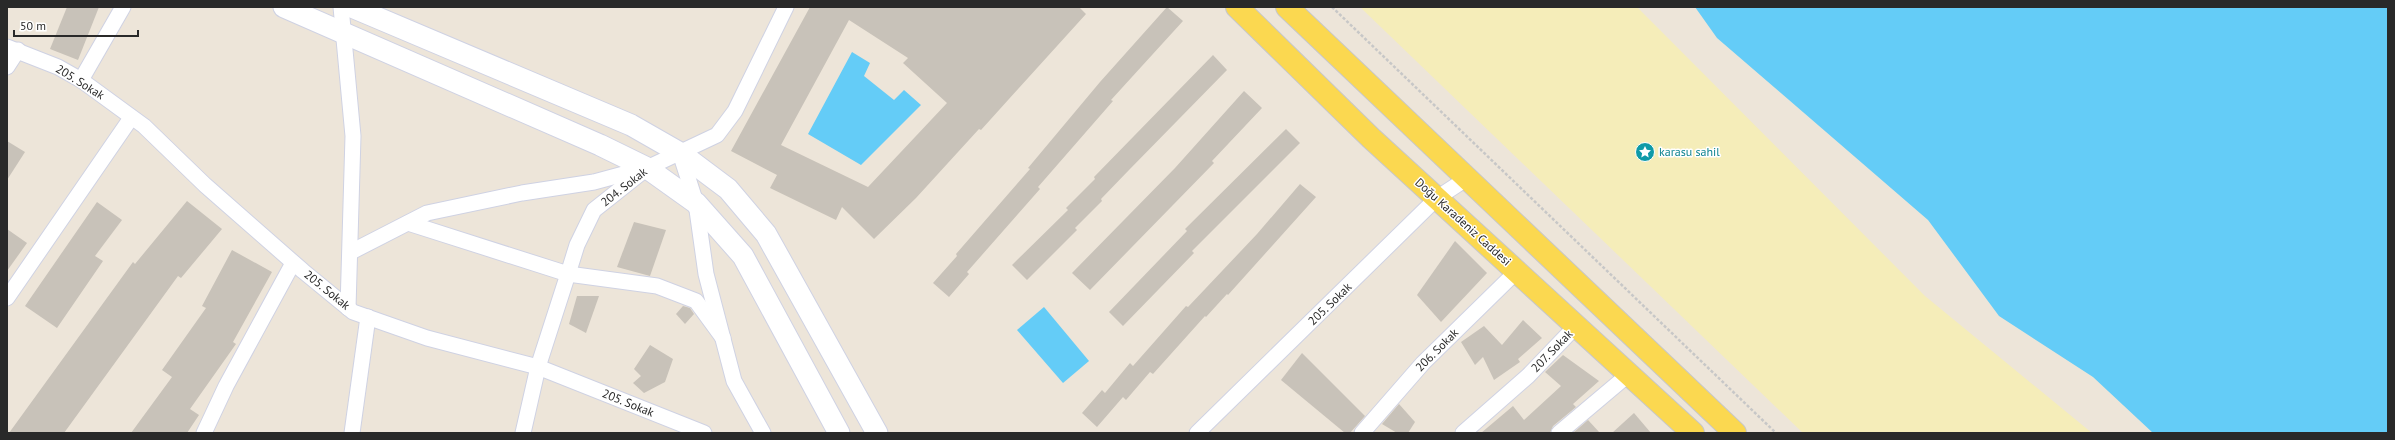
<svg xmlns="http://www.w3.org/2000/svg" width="2395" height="440" font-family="'PT Sans',sans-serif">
<rect width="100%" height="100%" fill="#ede5d9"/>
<!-- sand -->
<path fill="#f5edb9" d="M1360 7H1637L1925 296 2092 433H1803Z"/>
<!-- water -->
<g fill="#64ccf7">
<path d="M1695 7H2388V433H2153L2093 377 1999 316 1928 220 1717 38Z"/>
<path d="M852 52 870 63 864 76 894 100 904 90 921 105 861 165 808 134Z"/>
<path d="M1044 307 1089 361 1063 383 1017 330Z"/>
</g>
<!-- building -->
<g fill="#c8c2b9" fill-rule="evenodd">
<path d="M67 7H99L78 60 50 49Z"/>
<path d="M810 7H1079L1086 14 981 130 979 129 916 198 874 239 842 207 836 220 770 188 777 175 731 151ZM849 20 908 58 903 63 947 103 868 187 781 145Z"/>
<path d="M1167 7 1183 21 1111 100 1113 101 1038 187 1040 189 967 272 969 274 949 297 933 283 957 256 956 254 1030 169 1028 168 1100 82Z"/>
<path d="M1213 55 1227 70 1129 170 1101 199 1102 201 1075 228 1077 230 1027 280 1012 265 1068 210 1066 208 1095 179 1094 177Z"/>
<path d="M1244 91 1262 108 1212 161 1214 163 1090 290 1072 273 1175 168Z"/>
<path d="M1286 129 1300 143 1192 251 1194 253 1123 326 1109 312 1187 231 1185 229Z"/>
<path d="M7 141 25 152 7 180Z"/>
<path d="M1300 184 1316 197 1228 295 1227 294 1206 317 1205 316 1153 374 1150 372 1126 400 1123 397 1097 427 1082 413 1102 390 1105 393 1130 363 1133 366 1186 306 1188 307 1257 234Z"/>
<path d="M187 201 222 229 181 278 178 276 64 433H9L133 262 135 264Z"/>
<path d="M97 202 122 220 95 256 103 261 57 328 25 306Z"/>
<path d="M634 222 666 230 650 276 617 267Z"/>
<path d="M7 229 27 243 7 271Z"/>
<path d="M1455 241 1487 273 1441 322 1417 295Z"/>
<path d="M232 250 272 272 233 342 236 344 190 409 199 415 187 433H131L172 377 162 370 206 308 202 306Z"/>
<path d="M577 296H599L586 333 569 324Z"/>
<path d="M683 306 690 308 694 314 685 324 676 314Z"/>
<path d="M1523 320 1542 338 1518 359 1520 362 1494 380 1483 357 1475 365 1461 342 1484 326 1502 345Z"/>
<path d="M650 345 673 359 665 382 644 393 633 383 641 376 634 369Z"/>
<path d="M1302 353 1365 416 1350 433H1345L1281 380Z"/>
<path d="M1563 355 1599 381 1573 404 1576 407 1553 426 1550 433H1481L1513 406 1524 420 1561 386 1545 372Z"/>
<path d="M1399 404 1415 422 1408 433H1397L1382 424Z"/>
<path d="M1634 413 1651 433H1612Z"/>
<path d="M1588 420 1600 433H1573Z"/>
</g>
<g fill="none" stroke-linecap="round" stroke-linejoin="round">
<defs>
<g id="minor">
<path d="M341 7 353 136 348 308"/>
<path d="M7 47 58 67 81 80 144 126 205 185 303 271 353 312 427 338 538 367 704 433"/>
<path d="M7 67 18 50"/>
<path d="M81 80 123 7"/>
<path d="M680 153 696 203 706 274 734 381 763 433"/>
<path d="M408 223 568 274 657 286 696 301 723 338"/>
<path d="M351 252 427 213 522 193 594 182 642 169"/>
<path d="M7 298 131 118"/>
<path d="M204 433 226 386 293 263"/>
<path d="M352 433 368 317"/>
<path d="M523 433 538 367 568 274 577 245 594 210 647 168 717 135 735 111 786 7"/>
<path d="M1197 433 1437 198 1466 179"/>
<path d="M1362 433 1423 363 1517 271"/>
<path d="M1463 433 1528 376 1576 326"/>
<path d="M1559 433 1629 374"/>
</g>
<g id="secondary">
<path d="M284 7 600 145 647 168 696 203 743 256 839 433"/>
<path d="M352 7 631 125 680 153 728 189 766 234 877 433"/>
</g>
<g id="primary">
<path d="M1237 7 1371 138 1693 433"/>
<path d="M1287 7 1735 433"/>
</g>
</defs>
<!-- minor casing -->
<use href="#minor" stroke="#cfd2e3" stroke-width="17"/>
<!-- secondary casing -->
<use href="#secondary" stroke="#cfd2e3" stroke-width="23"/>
<!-- primary casing -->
<use href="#primary" stroke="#c7c7c7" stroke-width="24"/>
<!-- path -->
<path stroke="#c7c7c7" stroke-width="2.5" stroke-dasharray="3 2" stroke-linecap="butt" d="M1332 7 1776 433"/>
<!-- minor -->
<use href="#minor" stroke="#fff" stroke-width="15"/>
<!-- secondary -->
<use href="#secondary" stroke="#fff" stroke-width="21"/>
<!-- primary -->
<use href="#primary" stroke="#fbd850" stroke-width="22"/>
</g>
<!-- icons -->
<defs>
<symbol id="sight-disc" viewBox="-11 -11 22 22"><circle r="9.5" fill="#0f9aa8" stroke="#fff"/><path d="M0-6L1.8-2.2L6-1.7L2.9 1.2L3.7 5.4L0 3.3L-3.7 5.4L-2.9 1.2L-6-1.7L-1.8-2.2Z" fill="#fff"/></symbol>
</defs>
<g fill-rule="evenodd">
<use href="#sight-disc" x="1634" y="141" width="22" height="22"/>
</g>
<g text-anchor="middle" stroke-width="3" stroke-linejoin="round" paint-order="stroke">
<!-- street labels -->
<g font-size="12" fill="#292929" stroke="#fff">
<text transform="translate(80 82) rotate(32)" y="4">205. Sokak</text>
<text transform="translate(624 187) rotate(-38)" y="4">204. Sokak</text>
<text transform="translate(1463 222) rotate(42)" y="4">Doğu Karadeniz Caddesi</text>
<text transform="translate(327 290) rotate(39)" y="4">205. Sokak</text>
<text transform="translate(1330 304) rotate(-44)" y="4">205. Sokak</text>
<text transform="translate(1437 350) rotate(-45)" y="4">206. Sokak</text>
<text transform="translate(1552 351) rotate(-46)" y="4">207. Sokak</text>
<text transform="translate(628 403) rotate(22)" y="4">205. Sokak</text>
</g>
<!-- culture labels -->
<g font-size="12" fill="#0d838f" stroke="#fff" text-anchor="start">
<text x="1659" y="156">karasu sahil</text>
</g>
</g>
<!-- border -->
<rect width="2395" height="440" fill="none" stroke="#292929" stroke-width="16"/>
<!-- scale -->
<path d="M14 30v6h124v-6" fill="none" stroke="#292929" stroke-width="2"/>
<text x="20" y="30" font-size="12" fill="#292929" stroke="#ffffff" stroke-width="3" paint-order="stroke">50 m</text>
</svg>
